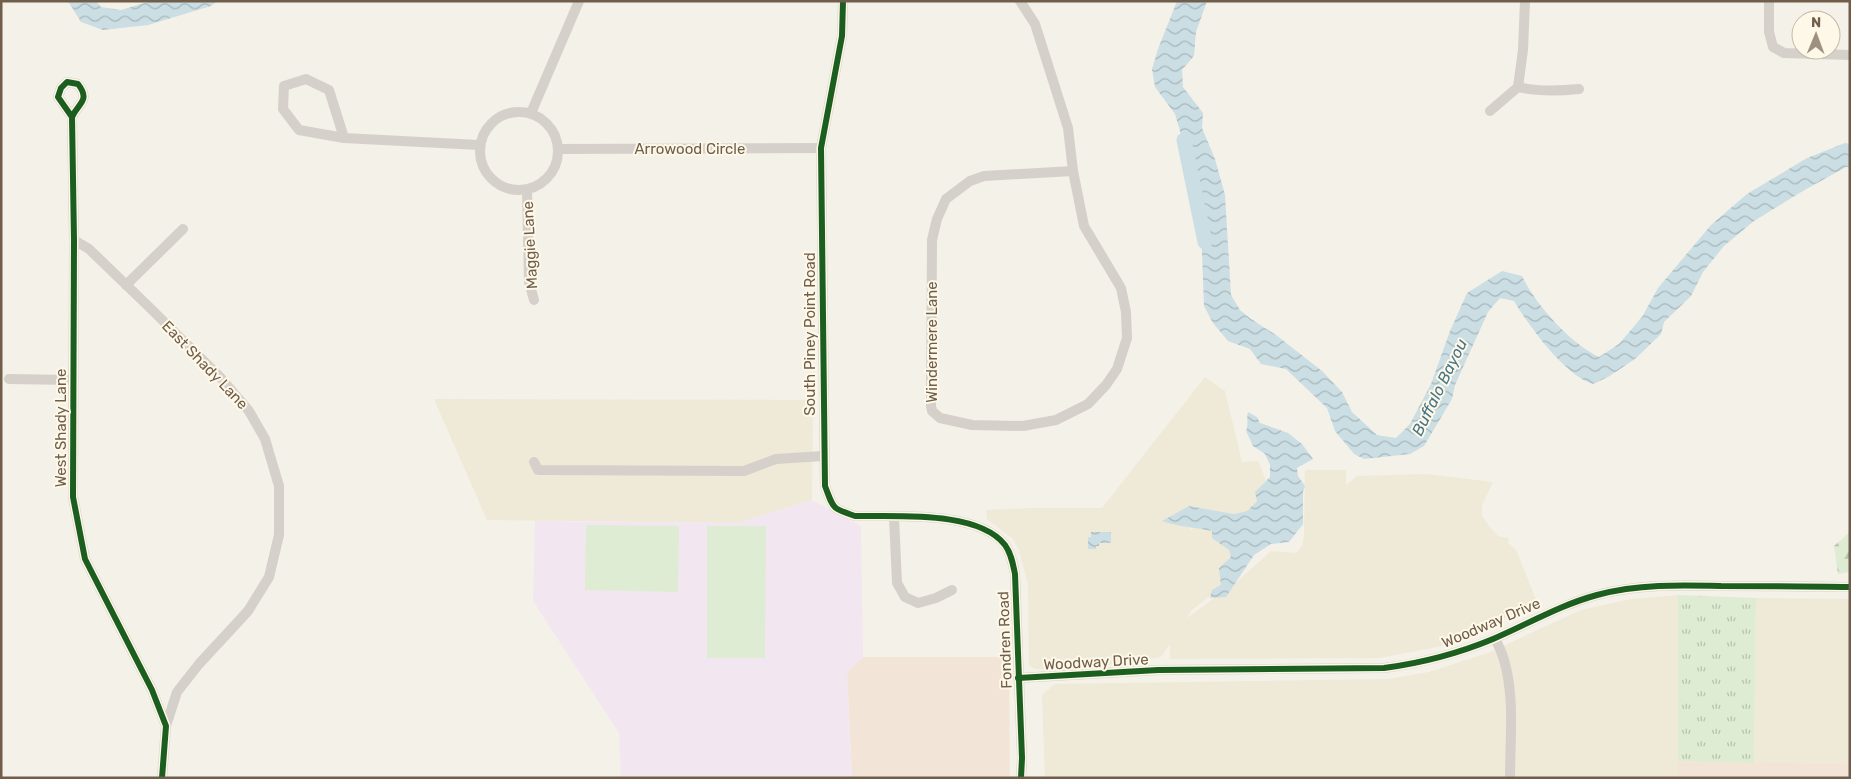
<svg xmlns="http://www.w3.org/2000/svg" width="1851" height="779" font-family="Rubik,sans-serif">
<defs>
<pattern id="grass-tufts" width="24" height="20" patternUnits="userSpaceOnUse" patternTransform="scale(1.25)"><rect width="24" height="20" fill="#deecd3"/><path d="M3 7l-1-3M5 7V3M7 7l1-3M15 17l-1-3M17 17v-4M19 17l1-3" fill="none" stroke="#b8c2ad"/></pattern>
<pattern id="forest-firs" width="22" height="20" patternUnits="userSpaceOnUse" patternTransform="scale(1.25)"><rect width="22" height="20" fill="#deecd3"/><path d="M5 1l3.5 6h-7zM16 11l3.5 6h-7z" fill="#b8c2ad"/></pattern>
<pattern id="water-waves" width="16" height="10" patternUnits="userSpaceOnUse" patternTransform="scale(1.25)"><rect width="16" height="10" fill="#cadee4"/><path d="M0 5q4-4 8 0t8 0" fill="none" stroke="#a8b7bb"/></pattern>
</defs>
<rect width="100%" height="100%" fill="#f4f1e8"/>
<!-- residential -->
<g fill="#efe9d8">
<path d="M1205 377 1225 391 1242 462 1258 461 1266 481 1255 492 1257 500 1247 511 1234 514 1189 506 1190 530 1204 523 1237 545 1233 578 1192 610 1187 618 1240 579 1271 551 1296 553 1302 546 1304 536 1305 470H1346V485L1357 476 1426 474 1493 482 1482 505V515L1488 525 1498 536 1509 538 1508 543 1516 550 1537 602 1453 644 1379 658 1170 659V644L1161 657 1102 666 1047 669H1035L1029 665 1028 584 1019 550 1013 539 987 519 986 510 1031 508H1102Z"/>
<path d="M434 399 813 400 812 500 738 523 487 520Z"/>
<path d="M1678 595V778H1045L1042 695 1055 684 1388 679 1429 672 1488 653 1581 610 1631 599Z"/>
<path d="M1756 598 1850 599V764L1754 763Z"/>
</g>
<!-- commercial -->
<g fill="#f2e5d8">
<path d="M863 657H1009L1010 778H852L847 672Z"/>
<path d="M1678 761 1850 764V778H1678Z"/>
</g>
<!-- education -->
<path fill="#f2e7f0" d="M812 500 861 526 863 657 847 672 852 778H621L619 733 533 601 535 521 738 523Z"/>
<!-- grass -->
<path fill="url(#grass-tufts)" d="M1678 595 1756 598 1754 763 1678 761Z"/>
<!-- forest -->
<path fill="url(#forest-firs)" d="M1850 532V572L1838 574 1834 546Z"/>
<!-- pitch -->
<g fill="#deecd3">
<path d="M586 525 679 526 678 592 585 590Z"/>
<path d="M707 526H766L765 658H707Z"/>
</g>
<!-- water -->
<g fill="url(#water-waves)">
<path d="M68 1H96L101 7 121 10 151 1H217L211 6 148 25 103 30 81 22Z"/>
<path d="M1177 1H1207L1196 32 1194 56 1182 70 1183 87 1203 113 1202 128 1215 159 1225 195 1231 295 1240 310 1251 319 1276 335 1322 371 1342 392 1352 412 1377 435 1396 438 1410 424 1431 384 1450 331 1467 293 1502 271 1522 276C1536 305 1570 343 1599 357L1619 344 1642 317 1658 288 1711 225 1747 194 1807 158 1845 143 1850 144V167H1846L1801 192 1754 221 1724 246 1703 272 1691 296 1664 322 1661 334 1635 359 1608 377 1593 384C1565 376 1529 326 1514 301L1500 298 1488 312 1455 385 1452 399 1424 446 1410 454 1364 459 1354 454 1335 431 1327 408 1286 369 1261 364 1250 349 1228 341 1213 323 1204 306 1200 199 1175 114 1155 87 1152 69 1158 49Z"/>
<path d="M1248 412 1257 417 1260 423 1288 433 1302 444 1313 459 1297 468 1298 476 1305 486 1303 492V524L1289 542 1271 544 1254 555 1226 597 1210 598 1212 590 1221 585 1219 568 1231 557 1229 550 1212 538V531C1194 527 1179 527 1162 521L1189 506 1234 514 1247 511 1257 501 1255 492 1270 477V465L1265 454 1253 446 1246 431C1249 424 1246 419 1248 412Z"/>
<path d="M1091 532H1111V543H1099V546H1096V549H1088V537H1091Z"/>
</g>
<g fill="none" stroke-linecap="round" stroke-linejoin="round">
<!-- river -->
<path stroke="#cadee4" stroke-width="15" d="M1184 140 1205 242"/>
<!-- minor -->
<g stroke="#d6d0ca" stroke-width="10">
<path d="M843 1 842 36 821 148 825 486C834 509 831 508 855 516 895 517 978 510 1005 545 1011 553 1013 564 1015 574L1022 758 1021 778"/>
<path d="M1020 1 1035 24 1068 128 1073 171"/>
<path d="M1769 1V32L1773 47 1784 53 1850 55"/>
<path d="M1518 87C1538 92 1559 91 1579 89"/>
<path d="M1490 111 1518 87 1523 50 1525 1"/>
<circle cx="519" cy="151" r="39"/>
<path d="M531 113 579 1"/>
<path d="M72 117 58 97 61 88 67 82 78 84C91 101 78 103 72 117L74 240 73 497 85 559 152 690 166 726 162 778"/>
<path d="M344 138 299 130 283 109 284 86 306 79 329 90 344 138 479 145"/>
<path d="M558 149 821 148"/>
<path d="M1073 171 1084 226 1121 288 1126 312 1127 338 1117 369 1106 385 1088 404 1056 420 1023 426 972 425 940 418 932 411 931 406 932 240 937 219 946 199 970 181 984 176Z"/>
<path d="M527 190 529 282 534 300"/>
<path d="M74 240 89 249 146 304 220 377 249 411 265 439 279 486V535L269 577 248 611 199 664 177 692 166 726"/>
<path d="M126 285 183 229"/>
<path d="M9 379 73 380"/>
<path d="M534 462 538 470 744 471 776 459 823 456"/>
<path d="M894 517 897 583 905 597 918 603 936 598 952 590"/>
<path d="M1495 638C1498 645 1502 652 1504 660 1515 697 1510 739 1510 778"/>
<path d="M1018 678 1158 670 1384 668C1422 663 1457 654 1493 639 1528 624 1560 605 1597 595 1638 584 1679 585 1721 586 1764 586 1807 586 1850 587"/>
</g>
<defs>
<g id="cycleway">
<path d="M843 1 842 36 821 148 825 486C834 509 831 508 855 516 895 517 978 510 1005 545 1011 553 1013 564 1015 574L1022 758 1021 778"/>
<path d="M72 117 58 97 61 88 67 82 78 84C91 101 78 103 72 117L74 240 73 497 85 559 152 690 166 726 162 778"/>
<path d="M1018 678 1158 670 1384 668C1422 663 1457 654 1493 639 1528 624 1560 605 1597 595 1638 584 1679 585 1721 586 1764 586 1807 586 1850 587"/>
</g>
</defs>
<!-- cycleway casing -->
<use href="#cycleway" stroke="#fef8e8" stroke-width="9"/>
<!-- cycleway -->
<use href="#cycleway" stroke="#1b5e20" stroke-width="6"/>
</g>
<g text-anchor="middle" stroke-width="4" stroke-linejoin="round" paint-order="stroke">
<!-- street labels -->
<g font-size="15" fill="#705d4a" stroke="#fef8e8">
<text x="690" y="154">Arrowood Circle</text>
<text transform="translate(530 245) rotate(-93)" y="5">Maggie Lane</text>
<text transform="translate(810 334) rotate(-90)" y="5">South Piney Point Road</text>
<text transform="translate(932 342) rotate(-90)" y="5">Windermere Lane</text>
<text transform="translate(205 365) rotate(46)" y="5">East Shady Lane</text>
<text transform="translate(61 428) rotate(-90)" y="5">West Shady Lane</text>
<text transform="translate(1491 623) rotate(-23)" y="5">Woodway Drive</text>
<text transform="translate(1005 640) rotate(-92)" y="5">Fondren Road</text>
<text transform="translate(1096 662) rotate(-3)" y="5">Woodway Drive</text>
</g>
<!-- water labels -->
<g font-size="16" font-style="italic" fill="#497589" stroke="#fef8e8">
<text transform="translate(1439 387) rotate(-64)" y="6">Buffalo Bayou</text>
</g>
</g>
<!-- border -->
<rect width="1851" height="779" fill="none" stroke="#705d4a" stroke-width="5"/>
<!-- north arrow -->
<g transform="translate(1816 35) rotate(1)"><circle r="24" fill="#fef8e8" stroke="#c5baa9"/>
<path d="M0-4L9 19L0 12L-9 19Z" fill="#9e9181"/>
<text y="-8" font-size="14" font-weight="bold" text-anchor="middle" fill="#705d4a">N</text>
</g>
</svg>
